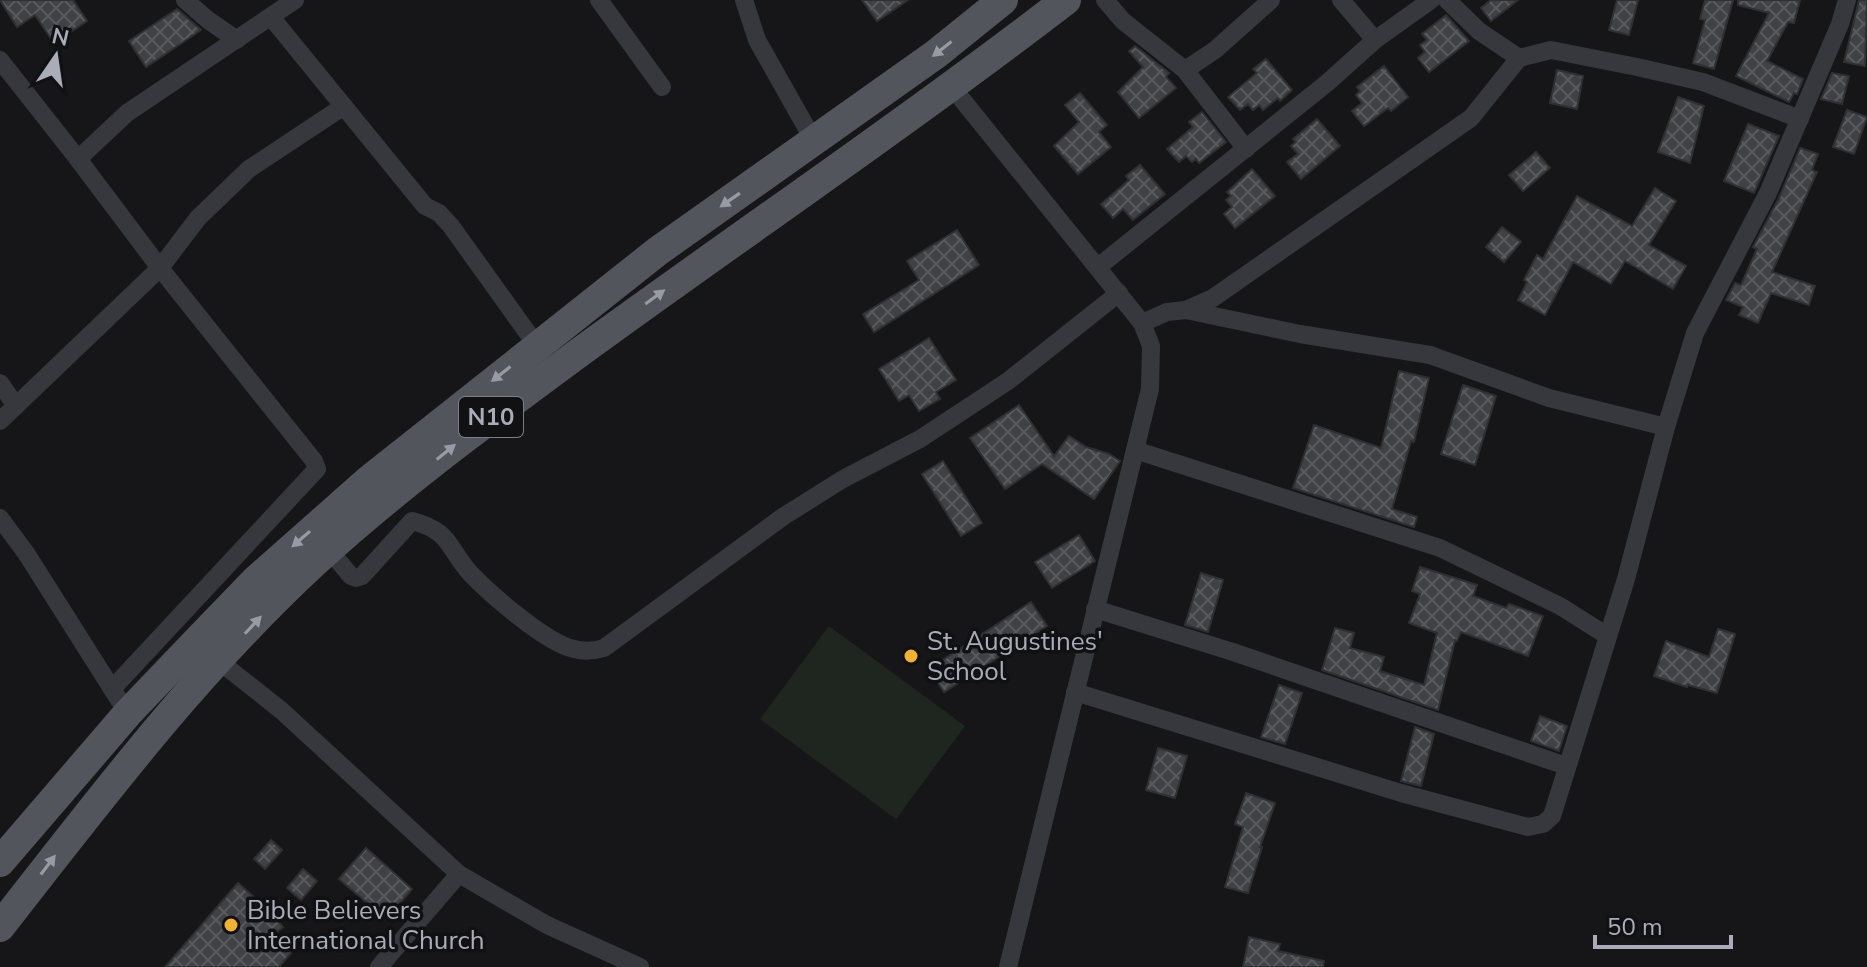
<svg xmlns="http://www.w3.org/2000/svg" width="1867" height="967" font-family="'Nunito Sans',sans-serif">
<defs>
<pattern id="building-cross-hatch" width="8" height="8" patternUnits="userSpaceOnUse" patternTransform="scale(2)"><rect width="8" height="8" fill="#404145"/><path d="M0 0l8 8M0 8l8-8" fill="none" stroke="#595a5e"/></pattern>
</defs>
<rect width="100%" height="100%" fill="#161618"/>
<!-- pitch -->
<path fill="#1e261f" d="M829 626 965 726 896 819 760 719Z"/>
<!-- building -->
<g fill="url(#building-cross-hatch)" stroke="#303034" stroke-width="2">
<path d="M0 0H73L87 21 54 43 35 15 17 27Z"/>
<path d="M862 0H908L877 21Z"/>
<path d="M1491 0H1518L1491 21 1481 8Z"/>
<path d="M1617 0H1638L1629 35 1609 30Z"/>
<path d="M1705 0H1733L1714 69 1693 63 1705 20 1700 19Z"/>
<path d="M1738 0H1800L1794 23 1788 22 1767 61 1803 79 1797 94 1794 93 1789 102 1736 76 1769 13 1738 5Z"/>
<path d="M1859 0H1867L1865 66 1844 62Z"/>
<path d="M177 9 201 30 146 67 129 41Z"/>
<path d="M1446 15 1469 41 1429 72 1418 58 1425 52 1420 45 1427 40 1422 34Z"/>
<path d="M1135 46 1169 73 1166 77 1176 88 1139 118 1118 92 1143 67 1129 51Z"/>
<path d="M1266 59 1292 90 1280 101 1278 98 1263 110 1259 105 1253 110 1248 104 1240 110 1228 97 1257 73 1253 69Z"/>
<path d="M1384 66 1408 97 1391 111 1388 108 1364 126 1352 111 1362 103 1356 95 1360 91 1357 87Z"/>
<path d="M1557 70 1583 76 1577 109 1550 103Z"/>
<path d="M1832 73 1849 76 1842 104 1821 99Z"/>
<path d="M1080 93 1107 125 1099 132 1111 147 1078 174 1054 146 1079 122 1065 105Z"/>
<path d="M1678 97 1704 106 1690 163 1658 152Z"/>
<path d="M1847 110 1867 117 1854 154 1833 147Z"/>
<path d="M1202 112 1226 142 1199 163 1196 159 1192 162 1186 156 1179 162 1167 149 1193 127 1189 122Z"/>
<path d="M1317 119 1340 146 1301 179 1287 162 1298 154 1291 146 1296 142 1293 139Z"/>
<path d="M1748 124 1779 136 1754 193 1724 181Z"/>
<path d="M1800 148 1818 154 1812 170 1817 172 1772 272 1815 286 1809 305 1771 293 1758 323 1739 315 1743 307 1726 300 1735 283 1741 285 1757 249 1753 247 1779 198Z"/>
<path d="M1536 152 1550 168 1523 191 1509 175Z"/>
<path d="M1140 165 1165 194 1133 220 1123 209 1113 218 1101 204 1129 180 1126 176Z"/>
<path d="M1252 169 1275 196 1235 228 1224 214 1232 207 1226 200 1231 196 1227 192Z"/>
<path d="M1655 188 1676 201 1649 245 1686 266 1673 289 1625 261 1611 284 1573 262 1545 315 1518 300 1527 282 1524 280 1537 255 1543 259 1577 196 1632 226Z"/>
<path d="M1502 227 1521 242 1504 262 1486 247Z"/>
<path d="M957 230 979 265 874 332 863 314 919 280 907 261Z"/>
<path d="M929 338 956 380 936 392 940 399 919 411 909 395 899 401 879 369Z"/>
<path d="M1399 371 1429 378 1414 442 1411 441 1392 509 1417 517 1414 527 1293 488 1314 425 1381 448Z"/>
<path d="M1463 385 1496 396 1475 465 1441 454Z"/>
<path d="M1019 405 1054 456 1069 436 1086 447 1109 454 1120 461 1094 499 1042 464 1005 489 970 438Z"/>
<path d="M943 461 982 523 961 536 922 474Z"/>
<path d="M1079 535 1095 561 1052 588 1035 562Z"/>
<path d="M1420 567 1477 585 1473 596 1506 608 1509 604 1543 616 1528 656 1461 632 1457 641 1455 640 1438 710 1322 670 1335 628 1354 633 1350 648 1384 657 1380 671 1424 685 1437 633 1409 623 1420 594 1412 591Z"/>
<path d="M1201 573 1223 580 1208 632 1185 625Z"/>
<path d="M1031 602 1047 626 944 692 929 669Z"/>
<path d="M1718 629 1735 634 1717 693 1688 685 1687 687 1654 676 1666 641 1709 657Z"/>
<path d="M1279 685 1302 693 1285 744 1261 737Z"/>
<path d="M1540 716 1567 726 1559 751 1531 741Z"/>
<path d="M1415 727 1434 734 1421 786 1401 781Z"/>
<path d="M1158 748 1187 756 1175 798 1146 790Z"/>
<path d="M1246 793 1275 803 1260 847H1262L1248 893 1225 887 1243 827 1235 824Z"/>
<path d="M271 840 282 850 265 869 254 859Z"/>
<path d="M366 848 412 889 395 909 388 903 379 913 339 879Z"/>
<path d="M303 869 317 881 301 900 287 888Z"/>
<path d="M238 883 270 911 283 927 272 936 291 953 279 967H165Z"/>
<path d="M1249 937 1280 944 1278 951 1324 961 1323 967H1243Z"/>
</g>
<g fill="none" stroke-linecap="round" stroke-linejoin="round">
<!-- minor -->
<g stroke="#37383d" stroke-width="18">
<path d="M185 0 208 20 237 40"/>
<path d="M599 0 662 87"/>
<path d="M744 0 757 40 814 141"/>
<path d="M1105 0 1123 21 1185 70 1246 149"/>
<path d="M1341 0 1375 40"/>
<path d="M1447 0 1479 31 1519 58 1551 50 1637 67 1703 82 1800 119"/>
<path d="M271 17 425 206 439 213 451 226 537 346"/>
<path d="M0 60 78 159 160 268 314 461 317 469 112 689"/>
<path d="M1185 70 1215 50 1271 0"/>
<path d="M952 87 1142 323 1151 346 1150 389 1008 967"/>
<path d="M78 159 127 113 295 0"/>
<path d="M1098 267 1327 83 1375 40 1431 0"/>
<path d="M1186 310 1213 298 1471 118 1519 58"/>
<path d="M1142 323 1167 312 1186 310 1300 334 1430 355 1549 398 1666 427"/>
<path d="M0 383 16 406"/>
<path d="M0 421 160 268 198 218 249 169 344 106"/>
<path d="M1135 450 1440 548 1560 606 1606 635"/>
<path d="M0 518 26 553 119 700"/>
<path d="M329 550 351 576 356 578 362 576 412 521C451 531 447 547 470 573 490 594 546 643 574 649 585 652 594 651 604 648L784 516 843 479 920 439 1008 381 1119 293"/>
<path d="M1095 609 1233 652 1566 766"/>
<path d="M219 661 282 711 459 874 547 925 640 967"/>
<path d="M1075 692 1401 793 1528 827 1543 824 1552 816 1626 579 1666 427 1695 333 1768 193 1840 24 1847 0"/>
<path d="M379 967 459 874"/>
</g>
<!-- primary -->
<g stroke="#53555c" stroke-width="30">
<path d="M0 862 128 713 194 644 256 580 369 480 658 251 936 54 1003 0"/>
<path d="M0 927C100 799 197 670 317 560 400 484 490 419 580 352 742 234 907 122 1066 0"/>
</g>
</g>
<!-- one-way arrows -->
<defs><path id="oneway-solid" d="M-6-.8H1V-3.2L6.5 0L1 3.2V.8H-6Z" transform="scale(2)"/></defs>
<g fill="#979ba6">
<use href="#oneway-solid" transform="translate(942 49) rotate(142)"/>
<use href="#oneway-solid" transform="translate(730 200) rotate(145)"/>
<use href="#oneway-solid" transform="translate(655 297) rotate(-36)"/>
<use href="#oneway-solid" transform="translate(501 374) rotate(142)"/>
<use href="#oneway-solid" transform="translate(446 452) rotate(-39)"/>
<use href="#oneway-solid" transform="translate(301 539) rotate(139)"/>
<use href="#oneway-solid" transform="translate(253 625) rotate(-47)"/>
<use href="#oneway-solid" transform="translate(48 865) rotate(-53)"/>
</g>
<!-- markers -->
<g fill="#f2b134" stroke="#111113" stroke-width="3">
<circle cx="911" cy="656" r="8"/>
<circle cx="231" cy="925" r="8"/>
</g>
<g text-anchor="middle" stroke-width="7" stroke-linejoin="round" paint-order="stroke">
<!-- shield labels -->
<rect fill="#111113" stroke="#7b7e86" stroke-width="2" x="459" y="397" width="64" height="40" rx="6"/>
<g font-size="24" font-weight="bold" fill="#a8adb8">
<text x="491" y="425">N10</text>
</g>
<!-- poi labels -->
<g font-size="26" fill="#a8adb8" stroke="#111113" text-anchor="start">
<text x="927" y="650">St. Augustines'<tspan x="927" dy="30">School</tspan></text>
<text x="247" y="919">Bible Believers<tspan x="247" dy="30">International Church</tspan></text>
</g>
</g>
<!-- north arrow -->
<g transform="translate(56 56) rotate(13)" stroke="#111113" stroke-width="6" paint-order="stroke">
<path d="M0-6L14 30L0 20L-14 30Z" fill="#a8adb8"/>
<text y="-12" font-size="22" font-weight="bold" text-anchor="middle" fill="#a8adb8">N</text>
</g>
<!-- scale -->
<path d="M1595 935v12h136v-12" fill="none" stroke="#a8adb8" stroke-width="4"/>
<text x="1607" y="935" font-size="24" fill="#a8adb8" stroke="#111113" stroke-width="6" paint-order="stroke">50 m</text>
</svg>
